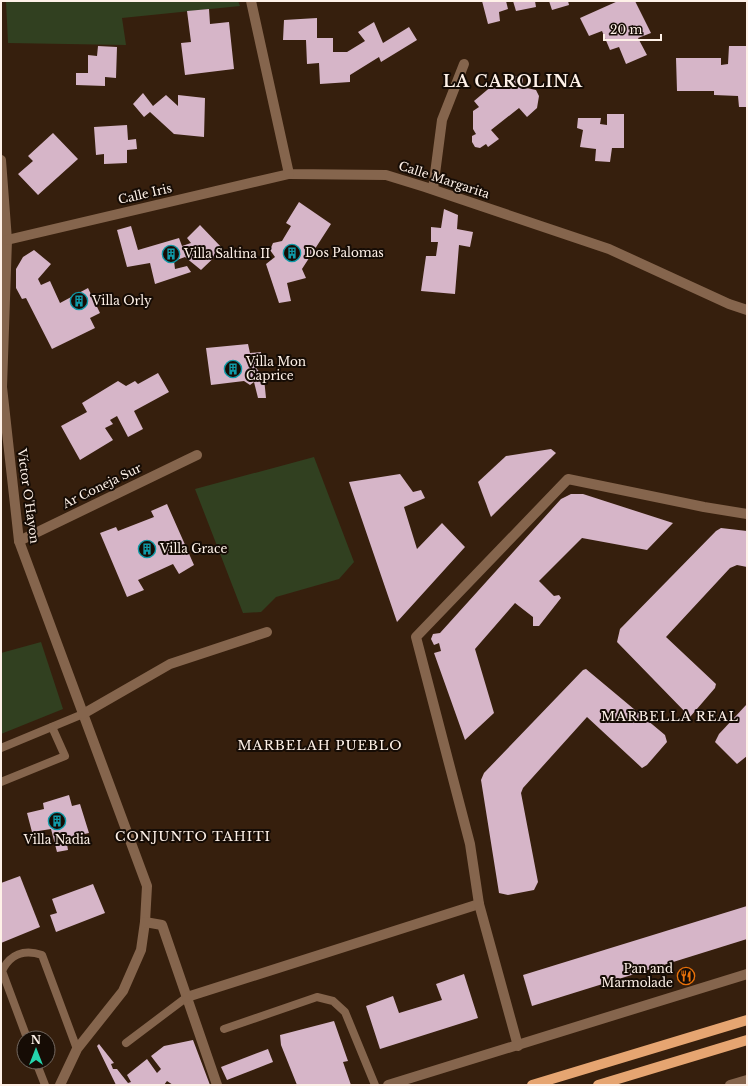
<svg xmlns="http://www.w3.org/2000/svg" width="748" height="1086" font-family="'Libre Baskerville',serif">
<rect width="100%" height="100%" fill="#361f0d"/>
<!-- green -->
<g fill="#314020">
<path d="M6 1H238L240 6 122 18 126 45 8 43Z"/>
<path d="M314 457 354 562 339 579 276 597 261 612 243 613 195 489Z"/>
<path d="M41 642 63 709 1 734V653Z"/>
</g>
<!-- building -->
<g fill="#d6b5c8">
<path d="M482 1H506L508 9 499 12 500 21 488 24Z"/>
<path d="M513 1H535L536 7 516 11Z"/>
<path d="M549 1H568L569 5 552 10Z"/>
<path d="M618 1H635L651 33 638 38 647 55 626 64 619 47 610 50 602 31 589 36 580 18Z"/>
<path d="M209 9 210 24 229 22 234 69 185 75 181 43 191 42 187 11Z"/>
<path d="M317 18V38H333V52H347L365 41 358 32 374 22 383 43 409 27 417 40 381 62 379 57 350 75V82L320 84 319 63 307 64 306 40H283L284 20Z"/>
<path d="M98 46 117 47 116 78 105 77V86L76 85V73H88V55L97 56Z"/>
<path d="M729 46H746L747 107H739L738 96 714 95V91H677L676 58H721V65L728 64Z"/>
<path d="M511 76 523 77 522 87 536 90 539 96 537 108 527 117 519 108 491 130 499 139 488 147 486 144 480 148 475 147 472 142V136L476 134 473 129V111L479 107 474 101 493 85 498 89 503 84 508 87Z"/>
<path d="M143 93 153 106 166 95 178 106V95L205 98 204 137 174 134 150 112 144 117 133 104Z"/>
<path d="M607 114H624V148H612L610 162 595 161 596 149 580 147 583 130 577 128 578 118H601L600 124 607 125Z"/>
<path d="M127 125 128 140 136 139 137 149 127 150V163L104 164V154L96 155 94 127Z"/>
<path d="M53 133 78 159 38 195 18 174 33 161 28 156Z"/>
<path d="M299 202 331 224 302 269 306 278 287 283 291 301 279 303 266 264 275 257 270 250 273 243 282 241 291 226 286 223Z"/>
<path d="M444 209 458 215 457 229 473 232 470 247 459 245 455 294 421 291 426 256H436L438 242H431V227L441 228Z"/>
<path d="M200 225 223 249 201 270 185 257 174 261 175 269 187 266 191 272 155 284 150 263 127 267 117 230 131 226 138 250 179 238 182 246 191 243 187 238Z"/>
<path d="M34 250 51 264 38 279 41 285 50 281 60 303 88 288 100 313 90 318 95 328 52 349 26 298 22 299 16 288V269L23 257Z"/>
<path d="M248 344 250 353 261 352 262 364 254 365 260 373 258 379 264 378 266 398H258L254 382 250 385 244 381 211 385 206 348Z"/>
<path d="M158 373 169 392 134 411 143 429 128 437 117 416 110 420 113 424 105 428 113 440 80 460 61 426 87 412 82 403 118 381 126 386 135 381 138 384Z"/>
<path d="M551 449 556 453 491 517 478 482 506 456Z"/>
<path d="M400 474 413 492 421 490 425 498 404 507 417 549 442 523 465 547 397 622 349 482Z"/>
<path d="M571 494H583L673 523 647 550 582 538 539 581 554 596 559 595 561 598 539 626H533V617L515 603 475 649 494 713 465 740 434 653 441 651 439 643 434 645 431 639 433 634 440 633 561 499Z"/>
<path d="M167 504 194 565 179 574 173 564 138 580 144 590 127 597 100 533 116 527 118 531 154 517 151 511Z"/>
<path d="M721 528 747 531V567L737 565 730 568 666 637 716 684 715 688 690 717 617 642 620 629 716 531Z"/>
<path d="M586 669 665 735 667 742 647 765 642 768 587 717 523 788 521 793 538 882 534 890 508 895 499 893 481 780 484 773 583 670Z"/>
<path d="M747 704V756L737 764 715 742 719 734Z"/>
<path d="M69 795 72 806 80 804 89 833 66 838 68 850 57 852 51 829 32 832 27 813 44 809 43 803Z"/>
<path d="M20 876 40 927 1 943V883Z"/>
<path d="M93 884 105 913 56 932 50 915 57 913 52 899Z"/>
<path d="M747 906V939L532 1006 523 975Z"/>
<path d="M464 974 478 1018 380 1049 366 1006 393 996 399 1013 442 1000 436 984Z"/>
<path d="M334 1021 348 1061 343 1062 351 1085H297L281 1045 280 1035Z"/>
<path d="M193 1040 210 1085H173L167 1081 164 1085H116L97 1046 99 1044 114 1063 111 1064 113 1069H117L128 1083 131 1082 127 1075 147 1059 157 1073 161 1069 151 1056 164 1046Z"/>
<path d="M268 1049 273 1062 227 1080 221 1067Z"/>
</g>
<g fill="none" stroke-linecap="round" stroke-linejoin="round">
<!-- service -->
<g stroke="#85654d" stroke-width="8">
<path d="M1 748 83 714"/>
<path d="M1 782 65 756 52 727"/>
<path d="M224 1029 317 997 333 1001 345 1012 375 1085"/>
<path d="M27 1038 2 971C10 954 24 949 42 955L77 1049"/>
<path d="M126 1043 187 997"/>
<path d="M36 1062 45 1085"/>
</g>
<!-- minor -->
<g stroke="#85654d" stroke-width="10">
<path d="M251 1 289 174 386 175 425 187 609 249 729 304 747 310"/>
<path d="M1 160 7 240 2 387 19 541 147 886 145 922 141 950 123 991 77 1049 60 1085"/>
<path d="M433 189 442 120 464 64"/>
<path d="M7 240 289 174"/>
<path d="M19 541 197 455"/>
<path d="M83 714 170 664 267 632"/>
<path d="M145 922 162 925 217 1085"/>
<path d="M187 997 479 904"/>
<path d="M518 1046 479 904 470 844 416 637 568 479 704 507 747 514"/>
<path d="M388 1085 747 974"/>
<path d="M730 1085 747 1080"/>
</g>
<!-- primary -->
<g stroke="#e6a571" stroke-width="10">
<path d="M532 1085 747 1020"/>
<path d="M598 1085 747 1040"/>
</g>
</g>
<!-- icons -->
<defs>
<symbol id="building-ring" viewBox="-11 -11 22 22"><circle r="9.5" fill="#160c05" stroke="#0f9aa8" stroke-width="1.5"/><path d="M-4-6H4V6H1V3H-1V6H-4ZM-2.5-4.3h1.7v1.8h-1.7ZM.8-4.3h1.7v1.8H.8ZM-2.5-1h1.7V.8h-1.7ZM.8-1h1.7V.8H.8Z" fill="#0f9aa8"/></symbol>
<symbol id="restaurant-ring" viewBox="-11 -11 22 22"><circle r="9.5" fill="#160c05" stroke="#e8710a" stroke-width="1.5"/><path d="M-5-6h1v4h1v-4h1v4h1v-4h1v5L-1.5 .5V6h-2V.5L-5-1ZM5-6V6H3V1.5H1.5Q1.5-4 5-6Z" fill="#e8710a"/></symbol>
</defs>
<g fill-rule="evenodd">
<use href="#building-ring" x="282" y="243" width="20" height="20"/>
<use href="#building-ring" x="161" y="244" width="20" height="20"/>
<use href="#building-ring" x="69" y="291" width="20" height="20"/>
<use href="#building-ring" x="223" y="359" width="20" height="20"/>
<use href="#building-ring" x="137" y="539" width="20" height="20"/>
<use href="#building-ring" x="47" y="811" width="20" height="20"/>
<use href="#restaurant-ring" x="676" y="966" width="20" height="20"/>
</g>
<g text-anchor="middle" stroke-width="4" stroke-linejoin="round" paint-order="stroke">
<!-- street labels -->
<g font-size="12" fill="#fef1e8" stroke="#160c05">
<text transform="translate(444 180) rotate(18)" y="4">Calle Margarita</text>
<text transform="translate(145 194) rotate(-13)" y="4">Calle Iris</text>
<text transform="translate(102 486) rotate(-26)" y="4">Ar Coneja Sur</text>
<text transform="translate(28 496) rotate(82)" y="4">Víctor O'Hayon</text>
</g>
<!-- poi labels -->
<g font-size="12" fill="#fef1e8" stroke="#160c05" text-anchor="start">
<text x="305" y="257">Dos Palomas</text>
<text x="184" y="258">Villa Saltina II</text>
<text x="92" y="305">Villa Orly</text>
<text x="246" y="366">Villa Mon<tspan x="246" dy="14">Caprice</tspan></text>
<text x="160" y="553">Villa Grace</text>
<text x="57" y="844" text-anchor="middle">Villa Nadia</text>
<text x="673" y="973" text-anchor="end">Pan and<tspan x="673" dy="14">Marmolade</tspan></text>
</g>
<!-- neighbourhood labels -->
<g font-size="13" letter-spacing="1" fill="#fef1e8" stroke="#160c05">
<text x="670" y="721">MARBELLA REAL</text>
<text x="320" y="750">MARBELAH PUEBLO</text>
<text x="193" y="841">CONJUNTO TAHITI</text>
</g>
<!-- district labels -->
<g font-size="16" font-weight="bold" letter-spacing="1" fill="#fef1e8" stroke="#160c05">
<text x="513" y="87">LA CAROLINA</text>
</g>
</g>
<!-- border -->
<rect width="748" height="1086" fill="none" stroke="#fef1e8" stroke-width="4"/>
<!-- north arrow -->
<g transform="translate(36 1050)"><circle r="19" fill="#160c05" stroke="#736860"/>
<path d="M0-3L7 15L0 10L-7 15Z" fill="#25d5ae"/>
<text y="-6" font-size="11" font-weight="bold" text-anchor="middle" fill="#fef1e8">N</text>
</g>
<!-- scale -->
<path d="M604 34v6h57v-6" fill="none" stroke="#fef1e8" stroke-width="2"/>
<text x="610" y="34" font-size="12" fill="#fef1e8" stroke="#160c05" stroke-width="3" paint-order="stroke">20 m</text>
</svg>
